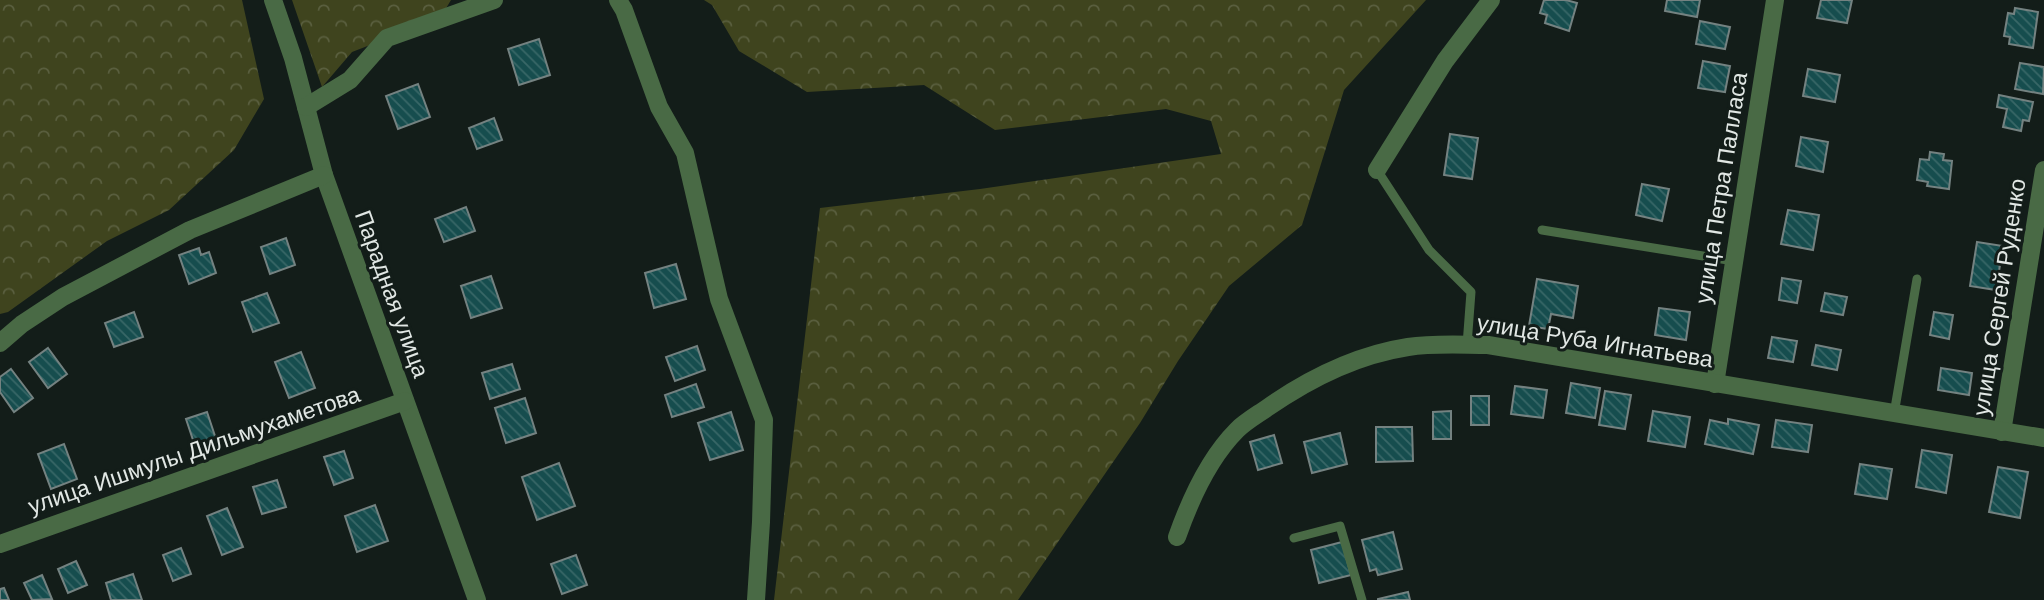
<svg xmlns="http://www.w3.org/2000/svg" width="2044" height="600" font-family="Arial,sans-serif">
<defs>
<pattern id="forest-crowns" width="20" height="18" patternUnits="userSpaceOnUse" patternTransform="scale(1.75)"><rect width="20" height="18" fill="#3f441e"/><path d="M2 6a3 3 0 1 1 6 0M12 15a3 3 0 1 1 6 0" fill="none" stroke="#5a5f3f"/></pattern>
<pattern id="building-back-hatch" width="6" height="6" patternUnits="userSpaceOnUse" patternTransform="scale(1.75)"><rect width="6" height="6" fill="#164d4e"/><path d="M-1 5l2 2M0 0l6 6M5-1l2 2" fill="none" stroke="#386767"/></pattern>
</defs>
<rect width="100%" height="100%" fill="#131d19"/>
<!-- forest -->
<g fill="url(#forest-crowns)">
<path d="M0 0H242L264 99 234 150 169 210 107 241 8 312 0 314Z"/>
<path d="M292 0H451L445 10 427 23 352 52 322 87Z"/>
<path d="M704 0H1426L1344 90 1302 225 1229 286 1178 361 1140 423 1018 600H774L820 208 980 189 1221 154 1211 121 1166 109 995 130 924 85 807 92 739 51 712 5Z"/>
</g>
<!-- building -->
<g fill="url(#building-back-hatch)" stroke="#748281" stroke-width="2">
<path d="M1544 0H1566L1577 3 1569 31 1545 23 1547 15 1540 13Z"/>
<path d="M1667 0H1700L1697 17 1665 11Z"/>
<path d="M1821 0H1852L1847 23 1817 18Z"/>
<path d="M2015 8 2038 12 2033 48 2009 44 2010 37 2004 36 2008 13 2014 14Z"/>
<path d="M1700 21 1730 27 1725 49 1696 44Z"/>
<path d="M539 39 550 75 519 85 508 49Z"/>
<path d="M1703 61 1730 66 1725 92 1698 88Z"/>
<path d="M2020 63 2044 67 2043 94 2015 89Z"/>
<path d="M1808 69 1840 75 1835 102 1803 96Z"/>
<path d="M418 84 430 117 398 129 386 96Z"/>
<path d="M1999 95 2033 102 2029 121 2023 120 2021 131 2003 127 2007 109 1997 107Z"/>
<path d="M494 118 502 140 477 149 469 128Z"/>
<path d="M1450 134 1478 138 1472 179 1444 175Z"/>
<path d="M1801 137 1828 142 1823 172 1796 166Z"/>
<path d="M1930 152 1944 154 1943 160 1952 161 1949 189 1927 186 1928 182 1917 180 1920 159 1929 160Z"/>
<path d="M1642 184 1669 189 1662 221 1636 215Z"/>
<path d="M466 207 475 231 444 242 435 219Z"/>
<path d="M1788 210 1819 215 1813 250 1781 244Z"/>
<path d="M286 238 295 265 270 274 261 247Z"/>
<path d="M1977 242 2003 246 1996 290 1970 286Z"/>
<path d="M199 248 201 255 209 252 216 273 189 284 179 255Z"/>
<path d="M676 264 686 299 654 308 645 273Z"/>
<path d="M491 276 502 308 471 318 461 286Z"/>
<path d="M1782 278 1801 281 1797 303 1779 300Z"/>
<path d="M1537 279 1578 286 1573 318 1551 314 1548 329 1529 326Z"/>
<path d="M267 293 279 323 253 332 242 302Z"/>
<path d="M1825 293 1847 297 1843 315 1821 311Z"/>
<path d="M1659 308 1690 312 1686 340 1655 335Z"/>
<path d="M134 312 143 337 114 347 105 323Z"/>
<path d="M1934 312 1953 315 1949 339 1930 335Z"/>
<path d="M1772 337 1797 341 1793 362 1768 358Z"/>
<path d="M1816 345 1841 350 1837 370 1812 365Z"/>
<path d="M697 346 705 370 675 381 666 357Z"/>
<path d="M48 348 67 374 48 388 29 362Z"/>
<path d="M301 352 315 388 289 398 275 362Z"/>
<path d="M512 364 520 389 490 399 482 373Z"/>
<path d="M1941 368 1972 373 1969 395 1938 390Z"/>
<path d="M11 369 33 398 14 412 0 392V377Z"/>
<path d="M1571 383 1600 388 1595 418 1566 413Z"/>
<path d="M696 384 704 407 672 417 665 395Z"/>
<path d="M1515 386 1547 390 1543 418 1511 414Z"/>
<path d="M1605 391 1631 395 1625 429 1599 425Z"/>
<rect x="1471" y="396" width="18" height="29"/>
<path d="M525 398 536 433 506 443 495 408Z"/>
<path d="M1451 411V439H1433V412Z"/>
<path d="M1653 411 1690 417 1685 447 1648 441Z"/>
<path d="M207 412 217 442 196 449 186 419Z"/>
<path d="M731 412 743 450 710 460 698 423Z"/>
<path d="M1728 419 1759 425 1753 454 1705 444 1710 420 1728 424Z"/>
<path d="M1776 420 1812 425 1808 452 1772 447Z"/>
<path d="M1376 427H1412L1413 461 1376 462Z"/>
<path d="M1340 433 1347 464 1312 473 1304 442Z"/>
<path d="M1274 435 1282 463 1258 470 1250 442Z"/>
<path d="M64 444 77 479 51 489 38 454Z"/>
<path d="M1922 450 1952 455 1946 493 1916 487Z"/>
<path d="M344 451 353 478 334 485 324 457Z"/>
<path d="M559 463 575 506 537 520 522 477Z"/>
<path d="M1860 464 1892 469 1887 499 1855 494Z"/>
<path d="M1998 467 2028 472 2020 518 1989 512Z"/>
<path d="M277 480 286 507 262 514 253 487Z"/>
<path d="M375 505 388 541 357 552 345 516Z"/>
<path d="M227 508 243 547 222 555 207 516Z"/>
<path d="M1393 532 1402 569 1378 575 1376 569 1370 571 1362 540Z"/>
<path d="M1342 542 1351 575 1319 583 1311 550Z"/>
<path d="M181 548 191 574 173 581 163 555Z"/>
<path d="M576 555 587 585 562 594 551 564Z"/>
<path d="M76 561 87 585 68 593 58 569Z"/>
<path d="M133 574 142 600H111L106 583Z"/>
<path d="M42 575 52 599 32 600 24 583Z"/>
<path d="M4 588 9 600H0V589Z"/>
<path d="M1408 592 1410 600H1378V599Z"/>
</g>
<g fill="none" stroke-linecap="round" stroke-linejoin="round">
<!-- lane -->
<g stroke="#496a45" stroke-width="9">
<path d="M1377 170 1429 250 1471 292 1467 345"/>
<path d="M1542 230 1734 261"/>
<path d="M1894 414 1917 279"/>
<path d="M1294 538 1340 526 1362 600"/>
</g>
<!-- street -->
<g stroke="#496a45" stroke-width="18">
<path d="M273 0 293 58 324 175 477 600"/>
<path d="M618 0 624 10 659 107 685 153 719 299 764 420 761 522 756 600"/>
<path d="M306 107 350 80 387 38 494 0"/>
<path d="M1377 170 1445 61 1491 0"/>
<path d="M0 343 22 324 63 297 190 230 324 175"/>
<path d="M1715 384 1775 0"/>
<path d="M2002 432 2044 170"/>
<path d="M1177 537C1190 500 1209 458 1237 430 1245 422 1257 415 1267 408 1310 378 1356 355 1408 347 1434 343 1462 345 1488 345L2044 438"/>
<path d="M0 544 405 401"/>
</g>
</g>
<g text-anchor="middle" stroke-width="6" stroke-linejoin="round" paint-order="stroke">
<!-- street labels -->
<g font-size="23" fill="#e1e7e4" stroke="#131d19">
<text transform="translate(1721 188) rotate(-81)" y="8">улица Петра Палласа</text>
<text transform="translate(392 294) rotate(70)" y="8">Парадная улица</text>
<text transform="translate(1999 297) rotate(-81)" y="8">улица Сергей Руденко</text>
<text transform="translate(1595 341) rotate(9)" y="8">улица Руба Игнатьева</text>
<text transform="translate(194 450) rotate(-19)" y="8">улица Ишмулы Дильмухаметова</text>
</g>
</g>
</svg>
